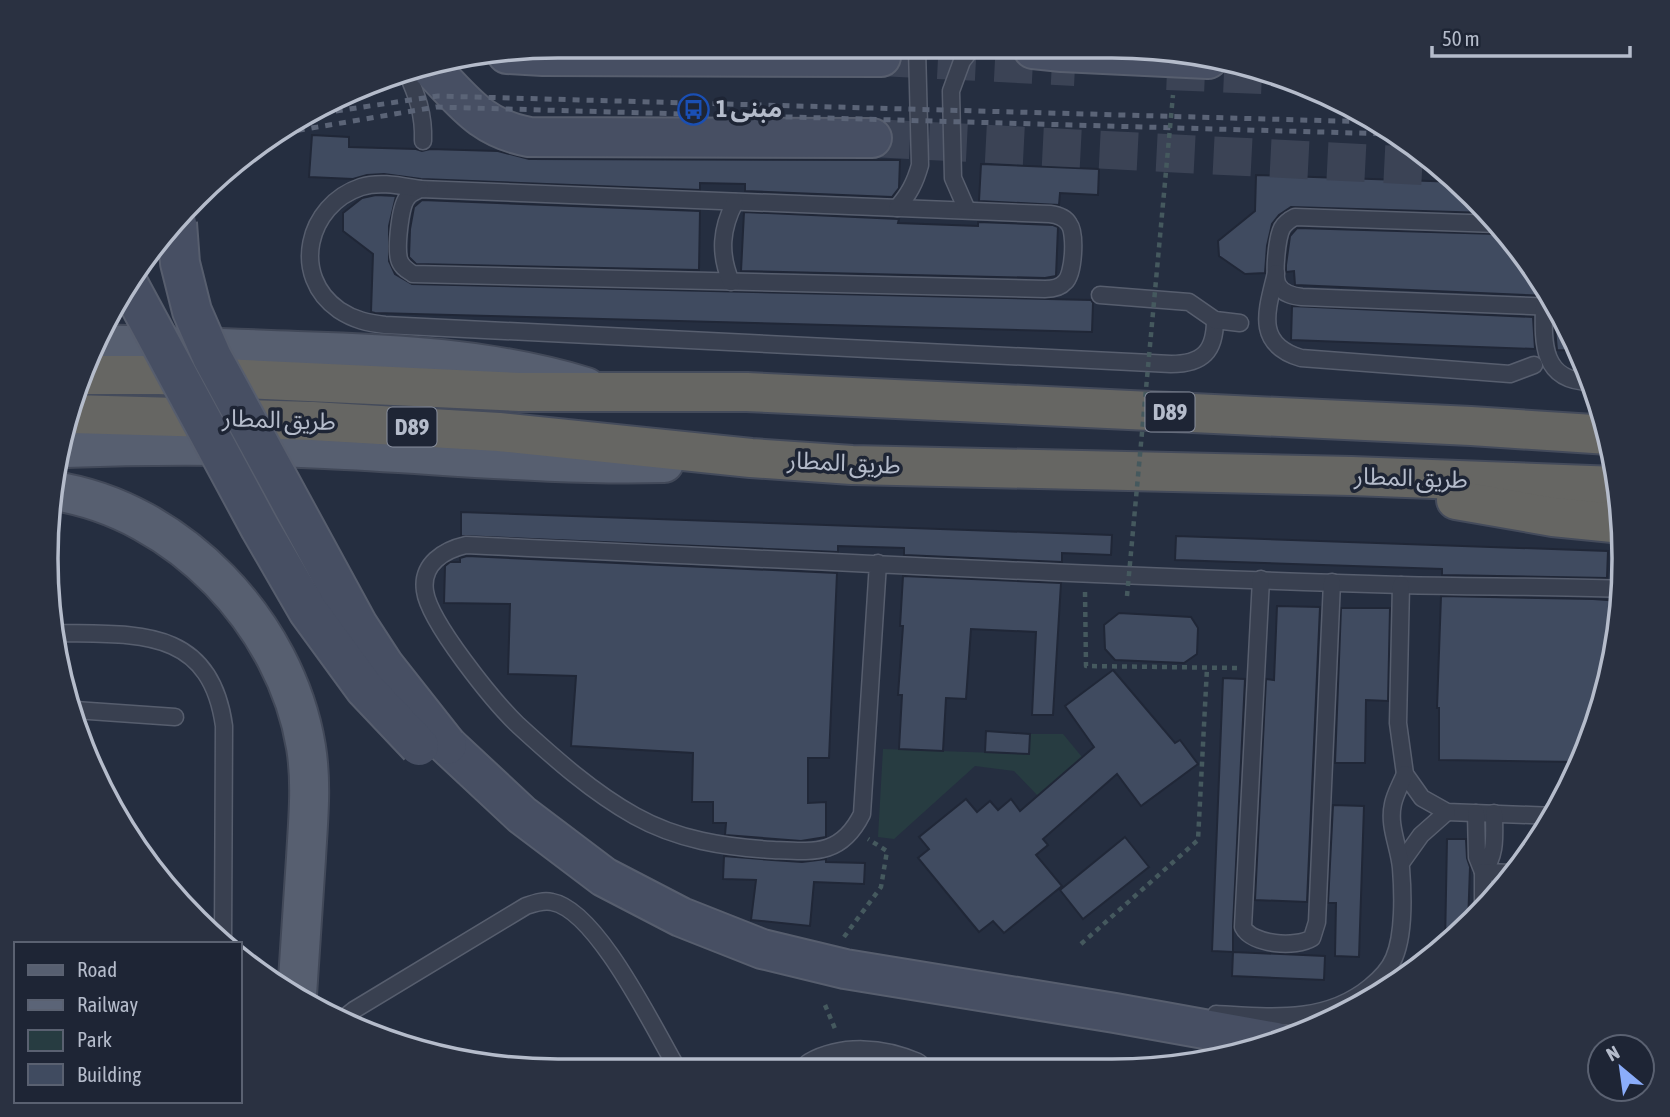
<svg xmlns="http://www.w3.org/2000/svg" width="1670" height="1117" font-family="'Asap Condensed','Noto Sans Arabic',sans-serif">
<rect width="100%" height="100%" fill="#252e40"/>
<!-- green -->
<path fill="#273c41" d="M1030 734H1063L1082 757 1038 796 1014 771 975 766 894 839 878 837 883 749 1028 754Z"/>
<!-- building -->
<g fill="#404b60" stroke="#202737" stroke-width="2">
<path d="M312 135 349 137V147L416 149 422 151 430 149 498 151 529 159 900 160 899 188 892 197 745 191V184L700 183V190L421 179 384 174 367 175 353 179 309 177Z"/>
<path d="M981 164 1099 169 1098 195 1060 193 1059 205 979 201Z"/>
<path d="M1256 175 1459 182 1488 213 1291 207 1279 215 1272 224 1267 246 1265 273 1245 274 1219 256 1218 241 1255 211Z"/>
<path d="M376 195 396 196 389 226V261L395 274 412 284 1091 300 1093 303 1092 332 375 313 371 312 373 254 343 231V213L362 198Z"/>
<path d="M422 200 700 211 699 270 416 264 409 257 410 229 414 207Z"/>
<path d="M744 212 899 219 898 223 978 226V222L1053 225 1058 227 1056 276 1045 278 741 271Z"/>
<path d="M1297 228 1498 234 1505 232 1519 247 1550 296 1295 285 1294 271 1286 272V265L1290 236Z"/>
<path d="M1292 306 1533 317 1535 349 1291 340Z"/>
<path d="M1562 316 1572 332 1579 351 1557 350 1554 317Z"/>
<path d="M461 512 1112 535 1111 555 1062 553V562L904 555V548L838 546V552L461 536Z"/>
<path d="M1176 536 1608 551 1607 578 1442 575V569L1175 560Z"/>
<path d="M467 556 837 573 829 758H808V803L826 802V837L801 841 725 835 726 823H713V802H692L693 753 571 746 576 676 508 674 510 604 444 603 445 566 450 562H460V558Z"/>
<path d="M903 576 1061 583 1053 715H1032L1036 632 971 629 966 699 946 698 943 751 899 749 902 695H898L903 626H900Z"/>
<path d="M1441 596 1593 599 1621 601 1620 626 1597 724 1580 762 1439 760V708H1437Z"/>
<path d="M1277 606 1320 607 1307 902 1255 900 1266 679 1274 680Z"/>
<path d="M1341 608H1390L1388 701 1366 700 1365 763H1335Z"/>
<path d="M1119 613 1191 617 1198 628 1197 654 1184 663 1115 660 1105 649 1104 625Z"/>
<path d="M1113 670 1175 743 1180 740 1198 764 1141 806 1117 774 1043 839 1048 845 1036 855 1062 886 1004 933 993 921 979 932 918 858 929 849 919 837 966 799 977 812 990 801 998 810 1011 799 1020 811 1094 747 1065 706Z"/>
<path d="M1223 678 1245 679 1233 926V952L1212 951Z"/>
<path d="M986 731 1030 734 1029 754 985 752Z"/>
<path d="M1333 805 1364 806 1359 957 1335 956 1336 903H1328Z"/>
<path d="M1125 837 1149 867 1083 919 1060 890Z"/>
<path d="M1447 839H1466L1467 858 1470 867 1468 924 1445 945Z"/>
<path d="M724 856 772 860 802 862 826 859V862L865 863 864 884 814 882 810 926 751 920 756 880 723 879Z"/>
<path d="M1233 952 1325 956 1324 980 1232 976Z"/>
</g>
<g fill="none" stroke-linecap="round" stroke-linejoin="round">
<!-- secondary-tunnel -->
<g stroke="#3b4355" stroke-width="38" stroke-dasharray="38 19" stroke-linecap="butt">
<path d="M881 57 1075 67"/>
<path d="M1167 71 1262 75"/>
<path d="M872 138 1441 167"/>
</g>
<defs>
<g id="service">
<path d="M406 71C417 95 424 114 423 141"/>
<path d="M420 189 1050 214C1058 215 1065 217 1069 224 1076 233 1074 274 1065 282 1060 288 1053 289 1045 289L413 274C407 270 401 267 399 259 396 247 400 207 407 198 410 193 415 192 420 189Z"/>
<path d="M420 189C401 186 380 181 361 187 307 205 290 276 339 310 354 320 368 323 385 325L1171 364C1203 364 1215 351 1215 320"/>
<path d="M897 208C909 194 915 183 920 165L917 48"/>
<path d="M967 210 953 178 951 91 962 61 972 48"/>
<path d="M1498 224 1295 217C1289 220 1285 223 1282 228 1277 238 1273 275 1278 285 1283 294 1293 296 1302 297L1556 307"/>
<path d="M1276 273C1267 310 1254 344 1301 358L1510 374 1534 365"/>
<path d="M731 282C719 253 721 229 735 202"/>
<path d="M1100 295 1189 302 1215 320 1240 323"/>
<path d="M1544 307C1543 344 1542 381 1590 382"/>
<path d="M878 563 862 814C841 856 814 852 773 850 724 847 678 840 635 816 592 792 554 758 518 725 494 702 429 622 425 591 421 564 444 550 466 545 777 559 1089 576 1401 585 1474 587 1548 586 1621 589"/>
<path d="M1261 579 1243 927C1252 945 1296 948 1312 938L1317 922 1332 582"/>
<path d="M1401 585 1398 723 1405 774 1422 798 1447 812 1555 816"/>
<path d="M54 633C134 635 210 625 224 726L223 944"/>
<path d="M75 710 175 717"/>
<path d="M1476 813 1477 857 1483 872C1497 854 1494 835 1494 813"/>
<path d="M1401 863 1421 835 1447 812"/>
<path d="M1483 910V872L1514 873"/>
<path d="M1216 1014C1270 1017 1325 1024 1370 987 1380 979 1389 970 1394 958 1404 935 1403 893 1401 868 1399 846 1388 826 1393 804 1395 794 1401 784 1405 774"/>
<path d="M340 1021 354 1010 526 906C535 903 543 900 552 902 597 910 654 1029 677 1068"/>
</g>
<path id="minor" d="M813 1069C844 1052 882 1055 914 1069"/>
<g id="secondary">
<path d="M1033 49 1062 52 1208 59"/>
<path d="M507 54 543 56 881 57"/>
<path d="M430 67C463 100 480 128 529 137L872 138"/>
<path d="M447 745 522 815 604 877 681 917 762 949 845 969 1115 1013 1276 1042"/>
</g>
<g id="primary">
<path d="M95 344C162 346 229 348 297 351 395 354 491 358 586 387"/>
<path d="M65 448C151 445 238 445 325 449 438 454 551 466 664 463"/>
<path d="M54 491C179 510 286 624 306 747 312 784 308 821 306 858 303 904 300 949 297 995"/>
</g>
<g id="trunk">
<path d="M82 375H159L520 392H747L1471 426 1609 435"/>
<path d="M72 414 312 421 499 432 751 458 852 465 1352 476 1617 486"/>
<path d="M1456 500 1553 517 1623 524"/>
</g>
</defs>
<!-- service casing -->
<use href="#service" stroke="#575e6e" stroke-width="19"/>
<!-- minor casing -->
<use href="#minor" stroke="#575e6e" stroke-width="35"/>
<!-- secondary casing -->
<use href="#secondary" stroke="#575e6e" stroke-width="42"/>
<!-- primary casing -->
<use href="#primary" stroke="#424959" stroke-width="42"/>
<!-- trunk casing -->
<use href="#trunk" stroke="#444b5b" stroke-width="42"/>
<!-- path -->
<g stroke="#45595e" stroke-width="4.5" stroke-dasharray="5 5" stroke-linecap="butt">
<path d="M1290 84V87L1303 88"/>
<path d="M1085 592 1086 666 1238 668"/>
<path d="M844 937 881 887 887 851 868 839"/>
<path d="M1081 944 1198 840 1207 668"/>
<path d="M825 1005 836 1031"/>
</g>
<!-- service -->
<use href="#service" stroke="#394050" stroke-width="16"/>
<!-- minor -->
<use href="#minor" stroke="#394050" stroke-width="32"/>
<!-- secondary -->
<use href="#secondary" stroke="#474f63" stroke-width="38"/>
<!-- primary -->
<use href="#primary" stroke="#575f70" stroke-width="38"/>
<!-- trunk -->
<use href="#trunk" stroke="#666663" stroke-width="38"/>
<!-- rail -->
<g stroke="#5b6477" stroke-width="5" stroke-dasharray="7 7" stroke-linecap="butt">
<path d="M308 115 438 96 1374 122"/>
<path d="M270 135 436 107 1391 134"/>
</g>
<defs>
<g id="secondary-bridge">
<path d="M177 223 180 263 192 311 212 357 358 625 384 665 447 745"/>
<path d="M129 285 260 528 308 611 365 689 419 746"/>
</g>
</defs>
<!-- secondary-bridge casing -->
<use href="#secondary-bridge" stroke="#575e6e" stroke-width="42" stroke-linecap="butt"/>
<!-- path-bridge -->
<path stroke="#45595e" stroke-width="4.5" stroke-dasharray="5 5" stroke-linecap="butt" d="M1127 596 1173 95"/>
<!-- secondary-bridge -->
<use href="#secondary-bridge" stroke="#474f63" stroke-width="38"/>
</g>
<!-- icons -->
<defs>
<symbol id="bus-ring" viewBox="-11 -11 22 22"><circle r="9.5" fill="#1e2535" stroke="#1a4fb4" stroke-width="1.5"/><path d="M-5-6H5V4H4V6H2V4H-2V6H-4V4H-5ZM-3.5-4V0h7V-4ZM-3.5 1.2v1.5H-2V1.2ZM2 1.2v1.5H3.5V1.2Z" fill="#1a4fb4"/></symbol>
</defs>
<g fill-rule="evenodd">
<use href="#bus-ring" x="676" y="92" width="35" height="35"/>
</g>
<g text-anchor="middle" stroke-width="7" stroke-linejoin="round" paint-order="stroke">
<!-- shield labels -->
<g fill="#1e2535" stroke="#888f9e" stroke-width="2">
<rect x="1145.5" y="392.5" width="49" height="39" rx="5"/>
<rect x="387.5" y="407.5" width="49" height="39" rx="5"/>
</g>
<g font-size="23" font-weight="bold" fill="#b5bccb">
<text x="1170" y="420">D89</text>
<text x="412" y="435">D89</text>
</g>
<!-- poi labels -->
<g font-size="24" font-weight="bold" fill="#b5bccb" stroke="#1e2535" text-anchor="start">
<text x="716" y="117">مبنى 1</text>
</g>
<!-- street labels -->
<g font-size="24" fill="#b5bccb" stroke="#1e2535">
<text transform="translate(279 420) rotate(2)" y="8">طريق المطار</text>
<text transform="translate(844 463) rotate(3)" y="8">طريق المطار</text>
<text transform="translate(1411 478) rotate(2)" y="8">طريق المطار</text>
</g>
</g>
<!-- crop -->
<path d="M0 0H1670V1117H0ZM558 58H1112A500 500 0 0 1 1612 558V559A500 500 0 0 1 1112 1059H558A500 500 0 0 1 58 559V558A500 500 0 0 1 558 58Z" fill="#2a3141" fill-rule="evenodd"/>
<path fill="none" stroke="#b5bccb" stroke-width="3.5" d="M558 58H1112A500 500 0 0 1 1612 558V559A500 500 0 0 1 1112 1059H558A500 500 0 0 1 58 559V558A500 500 0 0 1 558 58Z"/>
<!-- legend -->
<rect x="14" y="942" width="228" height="161" fill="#1e2535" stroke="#5a6171" stroke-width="2"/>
<rect x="28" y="965" width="35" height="10" fill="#575f70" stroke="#5a6171" stroke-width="2"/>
<text x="77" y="977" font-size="21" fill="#b5bccb">Road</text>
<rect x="28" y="1000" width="35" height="10" fill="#5b6477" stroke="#5a6171" stroke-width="2"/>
<text x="77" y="1012" font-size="21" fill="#b5bccb">Railway</text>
<rect x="28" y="1030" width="35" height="21" fill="#273c41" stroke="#5a6171" stroke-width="2"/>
<text x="77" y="1047" font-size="21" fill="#b5bccb">Park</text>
<rect x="28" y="1064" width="35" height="21" fill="#404b60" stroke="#5a6171" stroke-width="2"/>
<text x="77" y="1082" font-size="21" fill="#b5bccb">Building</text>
<!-- north arrow -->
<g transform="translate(1621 1068) rotate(331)"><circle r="33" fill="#1e2535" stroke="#5a6171" stroke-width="2"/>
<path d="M0-5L12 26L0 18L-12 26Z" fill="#8badfa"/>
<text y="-10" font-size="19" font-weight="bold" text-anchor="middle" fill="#b5bccb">N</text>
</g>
<!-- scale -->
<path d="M1432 46v10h198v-10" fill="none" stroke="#b5bccb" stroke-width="3.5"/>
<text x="1442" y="46" font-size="21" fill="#b5bccb" stroke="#1e2535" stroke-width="5" paint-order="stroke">50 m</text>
</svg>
